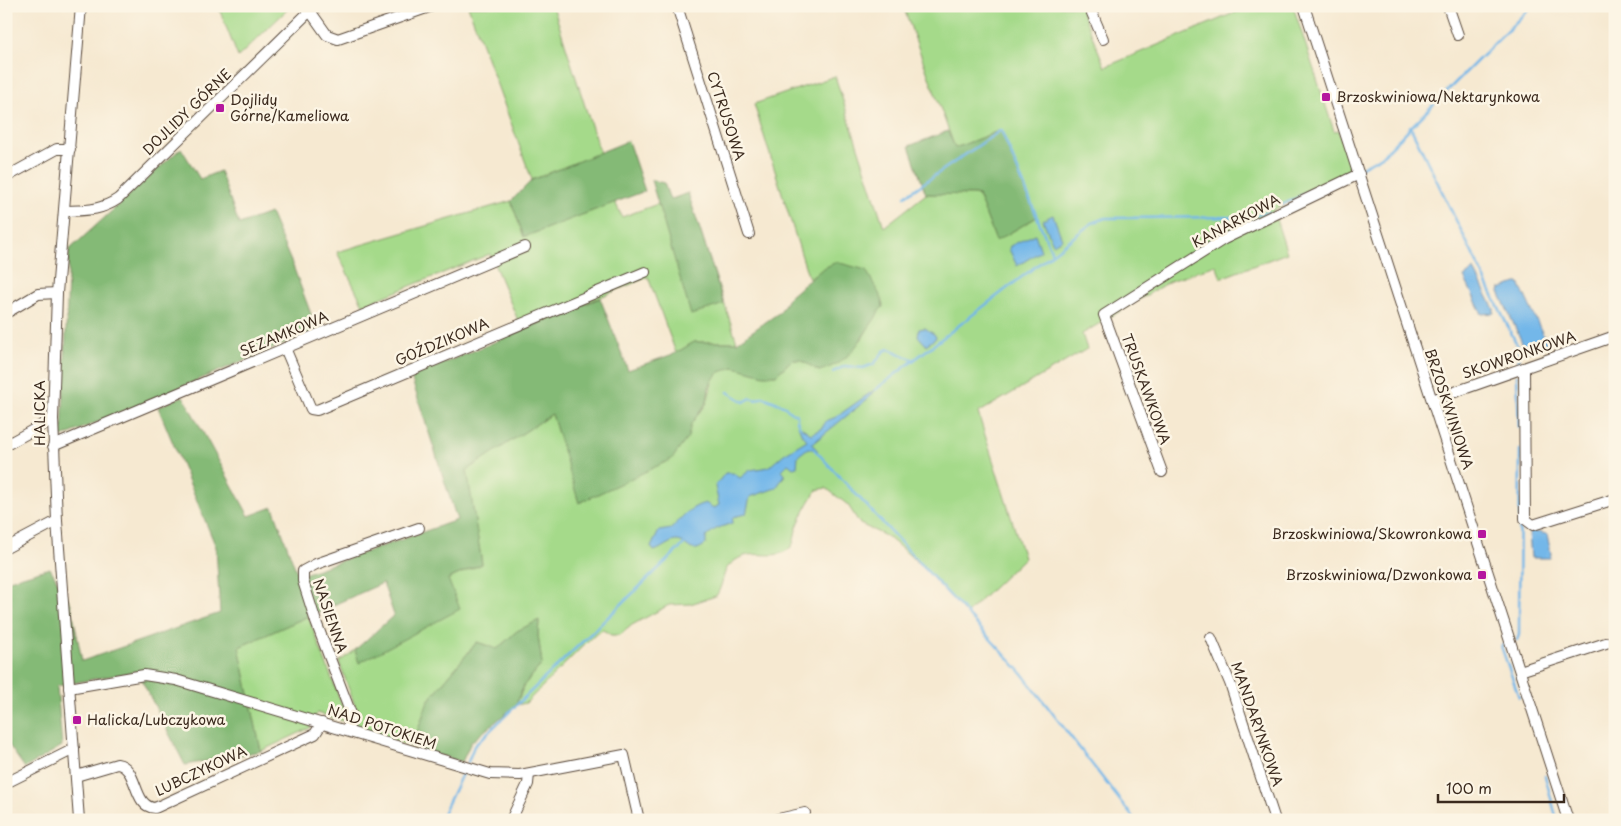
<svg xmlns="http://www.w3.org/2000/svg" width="1621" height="826" font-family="'Playpen Sans',sans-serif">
<rect width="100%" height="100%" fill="#fcf5e5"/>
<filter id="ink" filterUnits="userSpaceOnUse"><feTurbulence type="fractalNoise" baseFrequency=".02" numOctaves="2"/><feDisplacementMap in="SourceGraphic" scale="10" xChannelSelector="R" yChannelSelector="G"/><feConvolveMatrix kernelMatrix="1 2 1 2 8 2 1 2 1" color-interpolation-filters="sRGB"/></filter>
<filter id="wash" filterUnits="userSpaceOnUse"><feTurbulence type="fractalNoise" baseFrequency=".0096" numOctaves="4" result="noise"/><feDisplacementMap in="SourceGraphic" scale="20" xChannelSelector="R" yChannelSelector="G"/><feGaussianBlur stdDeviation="1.12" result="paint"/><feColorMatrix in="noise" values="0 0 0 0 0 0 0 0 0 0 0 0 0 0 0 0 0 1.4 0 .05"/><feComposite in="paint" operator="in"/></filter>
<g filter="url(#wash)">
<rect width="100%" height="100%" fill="#f6e9d1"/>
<!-- green -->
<g fill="#a5da8a" stroke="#708254">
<path d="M218 6H291L238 57Z"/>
<path d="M468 6H553L600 153 532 180Z"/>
<path d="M903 6H1080L1105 67 1251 6H1293L1334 131 1338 130 1351 171 1273 210 1287 253 1221 278 1216 265 1170 281 1082 334 1087 349 978 413 1024 558 966 614 920 564 888 537 860 524 848 505 826 488 817 490C812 496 798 522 796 530 794 537 795 543 790 548 771 565 749 542 727 568 723 574 722 588 716 596L690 604 669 605 632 625 620 635H611L603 630 595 634 526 703 516 705 524 685 542 664 538 635 539 621 517 631 497 649 477 642 428 701 412 747 355 726 358 714 339 662 355 650 359 662 448 579 482 564 466 470 552 414 579 502 681 446C687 438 687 434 690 425 693 418 702 412 706 404 713 389 708 369 734 367 746 366 762 375 776 375L791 360H801L819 371 862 339 877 312 883 307 836 262 809 279 754 104 835 76 884 227 926 194 978 195 996 241 1037 217 1001 130 955 148Z"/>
<path d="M688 193 737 342H694L676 353 648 277 522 330 490 254 363 305 337 252 511 201 524 237 615 202 622 217Z"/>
<path d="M308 616 345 713 343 721 317 713 310 728 261 751 239 647Z"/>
</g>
<!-- forest -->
<g fill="#84ba76" stroke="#60724a">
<path d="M1001 130 1037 217 996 241 978 195 926 194 909 146 948 131 955 148Z"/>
<path d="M628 141 645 191 524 237 511 201 532 180Z"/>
<path d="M181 148 200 179 220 171 239 224 270 213 293 266 317 330 62 437 69 250Z"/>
<path d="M651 180 664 183 670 200 688 193 724 304 691 315Z"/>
<path d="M836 262 866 270 882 299 883 307C877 312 877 317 872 323 855 347 850 362 819 371L801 360H792L776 375H764L734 367 720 372 713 379 709 388 707 402 691 424 688 437 672 459 579 503 552 414 467 470 482 564 448 579 460 609 359 663 355 650 394 615 383 583 239 647 261 751 185 765 137 671 57 686 62 746 25 768 6 741V581L50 568 71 604 82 661 220 613 216 547 158 407 183 396 249 516 273 507 298 576 457 520 411 377 600 298 628 370 676 353 694 342H737L780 312 789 297 822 269Z"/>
<path d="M539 620 538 635 542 664 524 685 516 705 471 742 462 762 412 747 428 701 477 642 497 649 517 631Z"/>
</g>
<!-- water -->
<g fill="#73b7e9" stroke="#577084">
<path d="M1053 215 1062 239 1053 244 1043 220Z"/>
<path d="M1035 234 1041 251 1017 266 1009 249 1010 246Z"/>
<path d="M1474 270 1494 309V313L1482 314 1464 277Z"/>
<path d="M1516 283H1519L1547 343 1530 352 1526 351 1499 292 1500 289Z"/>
<path d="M925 328 935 335 936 338 926 345 918 336 919 329Z"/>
<path d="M877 388 870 397 812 444 818 451 808 448 798 456 797 467 793 468 788 464 782 470 785 475 776 488 750 497 746 514 733 517 732 523C720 528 716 527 706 537V544C689 557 689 542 677 541 669 541 662 549 654 551L651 547 659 531 671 529C682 517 688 508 705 503L714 508 719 505 715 486 725 473H733L740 478 750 470 769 467 784 454 807 440 801 433 798 425 811 434 822 428 826 421 836 417Z"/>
<path d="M1532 531 1547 534 1551 554 1550 558H1531L1529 533Z"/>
</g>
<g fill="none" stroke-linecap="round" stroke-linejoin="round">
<!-- stream -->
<g stroke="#73b7e9" stroke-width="2.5">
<path d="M1410 126 1519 349 1518 363"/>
<path d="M1360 168 1382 156 1532 6"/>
<path d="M905 196 1001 130 1052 253"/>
<path d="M1282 205 1351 171"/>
<path d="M833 372 845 366 863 368 874 364 884 351 889 349 914 360"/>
<path d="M1517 376 1519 427"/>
<path d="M875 390 1092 223 1105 218 1250 217 1269 212"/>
<path d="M728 392 744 402 751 398 755 400 763 397 785 406 788 410 797 415V421L800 427"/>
<path d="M814 449 1020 671 1135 820"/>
<path d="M1517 640 1519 635 1520 450"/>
<path d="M1504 644 1501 646 1519 697"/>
<path d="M468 762 474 746 684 544"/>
<path d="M1545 776 1557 820"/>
<path d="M440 820 463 772"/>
</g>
</g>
</g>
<g filter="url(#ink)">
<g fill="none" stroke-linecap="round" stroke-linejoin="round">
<defs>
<g id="street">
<path d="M677 6 749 234"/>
<path d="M1089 6 1103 39"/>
<path d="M1304 6 1568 820"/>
<path d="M1448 6 1458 35"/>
<path d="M310 11 327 35 338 39 432 6"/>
<path d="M6 177 57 149H70"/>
<path d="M65 211C85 210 100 211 118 199L315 6"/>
<path d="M6 313 38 294 57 293"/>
<path d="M285 348 311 409 317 410 645 272"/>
<path d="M1524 368 1525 519 1533 525 1615 499"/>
<path d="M1432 400 1615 336"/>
<path d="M6 445 53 419"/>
<path d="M53 446 525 247"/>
<path d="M1162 472 1104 315 1224 239 1359 174"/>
<path d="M6 548 57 521"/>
<path d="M1211 638 1230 683 1275 820"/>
<path d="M1520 671 1615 640"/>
<path d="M69 688 144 675 176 680 490 774 520 775 624 755 639 820"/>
<path d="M348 730 351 714 316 622 303 581V571L316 564 419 528"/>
<path d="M76 776 117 764C139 767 132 807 155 808L315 734 322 723"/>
<path d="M6 783 74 749"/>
<path d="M79 820 57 521 53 419 57 293 81 6"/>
<path d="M511 820 528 784 529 774"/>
<path d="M774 820 805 813"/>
</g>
</defs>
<!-- street casing -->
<use href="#street" stroke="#574739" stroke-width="12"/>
<!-- street -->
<use href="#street" stroke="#fff" stroke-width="10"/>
</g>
</g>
<!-- markers -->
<g fill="#b5179e" stroke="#fcf5e5" stroke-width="2">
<rect x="1321" y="92" width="10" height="10" rx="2.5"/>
<rect x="215" y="103" width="10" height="10" rx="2.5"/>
<rect x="1477" y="529" width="10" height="10" rx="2.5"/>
<rect x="1477" y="570" width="10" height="10" rx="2.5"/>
<rect x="72" y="715" width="10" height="10" rx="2.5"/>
</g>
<g text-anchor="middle" stroke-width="5" stroke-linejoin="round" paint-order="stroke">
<!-- poi labels -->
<g font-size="14" fill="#3b2a1e" stroke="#fcf5e5" text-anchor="start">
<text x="1336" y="102">Brzoskwiniowa/Nektarynkowa</text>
<text x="230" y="105">Dojlidy<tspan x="230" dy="16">Górne/Kameliowa</tspan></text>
<text x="1472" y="539" text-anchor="end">Brzoskwiniowa/Skowronkowa</text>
<text x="1472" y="580" text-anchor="end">Brzoskwiniowa/Dzwonkowa</text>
<text x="87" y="725">Halicka/Lubczykowa</text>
</g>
<!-- street labels -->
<g font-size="14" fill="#3b2a1e" stroke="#fcf5e5">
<text transform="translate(187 112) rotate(-44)" y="5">DOJLIDY GÓRNE</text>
<text transform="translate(726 116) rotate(72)" y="5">CYTRUSOWA</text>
<text transform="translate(1236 221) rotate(-28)" y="5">KANARKOWA</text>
<text transform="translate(284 334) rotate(-23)" y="5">SEZAMKOWA</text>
<text transform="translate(442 342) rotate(-23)" y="5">GOŹDZIKOWA</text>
<text transform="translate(1519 355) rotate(-19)" y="5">SKOWRONKOWA</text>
<text transform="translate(1146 389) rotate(70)" y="5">TRUSKAWKOWA</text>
<text transform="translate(1449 409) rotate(72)" y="5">BRZOSKWINIOWA</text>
<text transform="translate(40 413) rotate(-90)" y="5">HALICKA</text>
<text transform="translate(330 616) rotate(71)" y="5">NASIENNA</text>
<text transform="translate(1257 724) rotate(71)" y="5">MANDARYNKOWA</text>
<text transform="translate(382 727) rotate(18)" y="5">NAD POTOKIEM</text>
<text transform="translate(201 771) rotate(-25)" y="5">LUBCZYKOWA</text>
</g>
</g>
<!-- margin -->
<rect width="1621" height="826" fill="none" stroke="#fcf5e5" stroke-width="25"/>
<!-- scale -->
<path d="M1438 794v8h126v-8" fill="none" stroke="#3b2a1e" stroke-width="2.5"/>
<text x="1446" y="794" font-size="15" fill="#3b2a1e" stroke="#fcf5e5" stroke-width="4" paint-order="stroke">100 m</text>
</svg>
